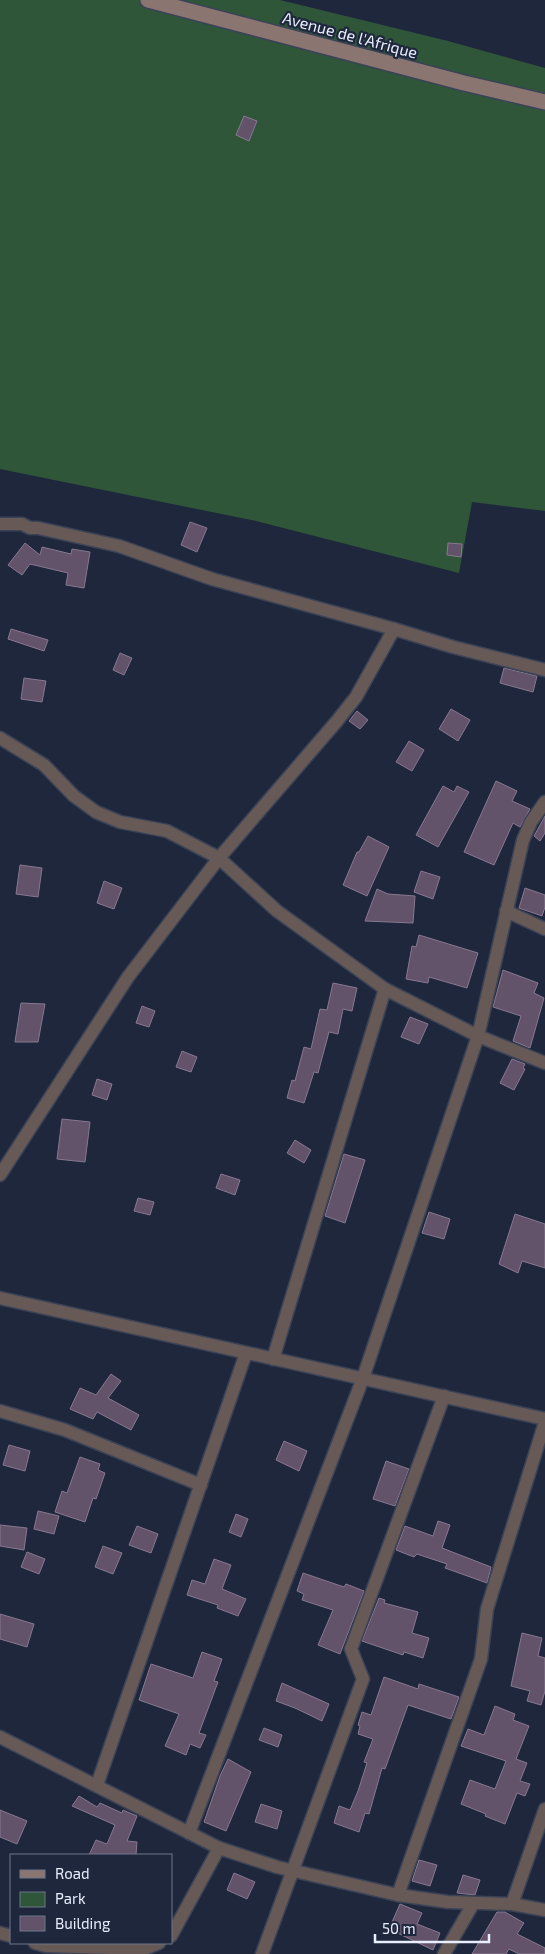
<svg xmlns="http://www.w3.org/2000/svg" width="545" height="1954" font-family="'Exo 2',sans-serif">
<rect width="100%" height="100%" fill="#1f273c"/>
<!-- green -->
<path fill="#2f5639" d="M0 0H280L448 41 545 68V511L472 502 459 573 256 521 0 469Z"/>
<!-- building -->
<g fill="#62536b" stroke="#887891">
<path d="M244 116 257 121 249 141 236 135Z"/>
<path d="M190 522 207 528 197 552 181 545Z"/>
<path d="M25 543 40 555 42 547 71 554 72 549 90 552 84 588 66 585 68 573 30 564 22 575 8 565Z"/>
<path d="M448 543 462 544 461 557 447 555Z"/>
<path d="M11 629 48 640 44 651 8 639Z"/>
<path d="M120 653 132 658 124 675 113 670Z"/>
<path d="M504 668 537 676 533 692 500 683Z"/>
<path d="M24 678 46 681 42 702 21 699Z"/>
<path d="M451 709 470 720 458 741 439 729Z"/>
<path d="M357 711 368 720 360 729 349 721Z"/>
<path d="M409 741 424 750 412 771 396 762Z"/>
<path d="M496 781 517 791 512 801 530 809 520 827 513 823 494 865 464 852Z"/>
<path d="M443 786 454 792 457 786 469 792 438 847 416 835Z"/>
<path d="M545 816V833L540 841 534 836Z"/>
<path d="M368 836 389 847 367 896 343 885 357 852H359Z"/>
<path d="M20 865 42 868 38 897 16 894Z"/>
<path d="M421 871 440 877 433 899 414 892Z"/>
<path d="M104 881 122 888 114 909 97 903Z"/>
<path d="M525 888 545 895V907L542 916 519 908Z"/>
<path d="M377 889 388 894 415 896 413 923 365 921Z"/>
<path d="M419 935 478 953 467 988 429 977 428 983 406 979 412 946 416 947Z"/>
<path d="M503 970 538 983 534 993 544 998 530 1048 513 1041 521 1016 493 1007Z"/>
<path d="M333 983 357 988 352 1011 343 1009 338 1034 329 1032 318 1073 314 1072 304 1103 287 1098 292 1080 295 1081 304 1047 311 1049 320 1009 327 1010Z"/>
<path d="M21 1003 45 1004 38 1042H15Z"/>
<path d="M142 1006 155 1011 149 1027 136 1023Z"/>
<path d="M410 1017 428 1024 419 1044 401 1037Z"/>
<path d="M182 1051 197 1057 191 1072 176 1067Z"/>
<path d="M512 1059 525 1064 523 1068 525 1069 514 1090 500 1083Z"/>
<path d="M97 1079 112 1084 107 1100 92 1095Z"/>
<path d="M62 1119 90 1122 85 1162 57 1159Z"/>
<path d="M295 1140 311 1150 304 1163 287 1153Z"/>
<path d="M344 1154 365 1160 345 1223 325 1216Z"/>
<path d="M221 1174 240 1180 235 1195 216 1188Z"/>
<path d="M138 1198 154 1202 150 1215 134 1211Z"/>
<path d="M429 1212 450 1219 444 1239 422 1233Z"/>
<path d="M515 1214 545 1224V1268L522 1261 518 1273 499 1264Z"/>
<path d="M111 1374 121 1381 108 1398 139 1415 131 1430 97 1412 93 1419 70 1409 80 1388 96 1395Z"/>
<path d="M284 1441 307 1451 299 1471 276 1460Z"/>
<path d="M9 1445 30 1451 25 1471 3 1465Z"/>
<path d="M80 1457 100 1464 98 1470 105 1473 96 1499 93 1498 85 1522 55 1512 62 1491 67 1493Z"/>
<path d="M386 1461 409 1469 395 1506 373 1499Z"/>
<path d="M38 1511 59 1516 54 1534 34 1529Z"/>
<path d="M236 1514 248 1519 241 1537 229 1532Z"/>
<path d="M438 1521 450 1525 442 1548 491 1567 487 1583 445 1568 447 1564 417 1554 414 1557 396 1550 405 1526 433 1536Z"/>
<path d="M0 1525 27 1528 24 1550 0 1546Z"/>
<path d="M137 1526 158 1534 151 1553 129 1545Z"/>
<path d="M103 1546 122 1553 113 1574 95 1567Z"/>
<path d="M27 1552 45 1559 39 1574 21 1567Z"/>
<path d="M214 1559 231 1565 222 1589 246 1599 238 1616 217 1608 218 1605 187 1595 192 1580 205 1584Z"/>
<path d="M303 1573 344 1587 346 1584 364 1591 340 1654 318 1645 333 1610 302 1600 304 1594 297 1591Z"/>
<path d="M379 1598 385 1600 384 1603 418 1612 412 1633 429 1638 423 1658 404 1652 403 1655 362 1641Z"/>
<path d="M0 1614 34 1624 27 1647 0 1639Z"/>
<path d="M522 1633 542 1638 538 1656 545 1658V1691L541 1705 527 1701 530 1691 511 1686Z"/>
<path d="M202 1652 222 1659 214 1681 218 1682 199 1733 206 1735 200 1748 190 1744 186 1755 165 1746 179 1714 139 1700 151 1664 193 1678Z"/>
<path d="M384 1677 418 1689 419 1684 459 1697 451 1719 408 1705 385 1769 382 1768 369 1814 365 1813 359 1832 334 1823 339 1806 350 1810 358 1791 367 1763 364 1762 373 1739 358 1734 360 1726 358 1725 362 1712 371 1715Z"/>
<path d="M282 1683 329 1704 322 1721 295 1708 276 1701Z"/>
<path d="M495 1706 515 1714 513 1720 529 1726 516 1759 527 1763 520 1781 530 1784 525 1796 517 1793 505 1824 485 1816 486 1814 461 1804 470 1780 495 1789 506 1761 461 1746 468 1729 484 1735Z"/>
<path d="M264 1728 282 1735 278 1747 259 1740Z"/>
<path d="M228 1759 251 1772 226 1831 204 1822 220 1776Z"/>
<path d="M79 1796 97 1807 100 1803 122 1813 123 1810 137 1816 127 1841 137 1842 136 1855H89L96 1840 107 1844 115 1825 72 1806Z"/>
<path d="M261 1804 282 1811 277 1829 255 1822Z"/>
<path d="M0 1810 27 1821 17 1844 0 1837Z"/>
<path d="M419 1860 437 1865 430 1886 412 1881Z"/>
<path d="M234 1873 255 1882 247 1899 227 1890Z"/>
<path d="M463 1875 480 1880 475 1895 457 1893Z"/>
<path d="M400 1904 422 1913 417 1924 440 1933 433 1950 389 1929Z"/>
<path d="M497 1912H505L524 1923 517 1934 545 1948V1954H519L509 1949 506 1954H472Z"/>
</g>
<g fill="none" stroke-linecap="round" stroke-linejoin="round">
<defs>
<g id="street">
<path d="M0 524H22L30 528H38L119 546 212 579 394 629 453 647 545 670"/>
<path d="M0 738 44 765 74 796 96 812 120 822 167 831 219 858 277 911 385 989 478 1036 545 1063"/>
<path d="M506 911 545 929"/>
<path d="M0 1175 128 977 219 858 337 721 356 697 394 629"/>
<path d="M0 1298 545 1419"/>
<path d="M273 1359 385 989"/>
<path d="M0 1411 65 1430 201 1485"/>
<path d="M0 1737 219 1848 277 1867 398 1895 448 1902 512 1904 545 1910"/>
<path d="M97 1785 246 1353"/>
<path d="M189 1833 363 1378 478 1036 523 840 531 822 545 802"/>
<path d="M398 1895 481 1659 487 1609 545 1422"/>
<path d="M512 1904 545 1809"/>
<path d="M0 1933 11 1936"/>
<path d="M171 1936 219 1848"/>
<path d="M35 1943 46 1946 144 1949 159 1943"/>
<path d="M262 1954 363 1679 351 1649 444 1396"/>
<path d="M444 1954 473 1904"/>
</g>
<path id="secondary" d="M148 0 464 83 545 102"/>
</defs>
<!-- street casing -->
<use href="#street" stroke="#3b4357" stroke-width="15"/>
<!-- secondary casing -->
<use href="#secondary" stroke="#3b4357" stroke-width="18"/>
<!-- street -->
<use href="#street" stroke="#675956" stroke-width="12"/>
<!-- secondary -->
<use href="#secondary" stroke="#8b7570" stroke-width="15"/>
</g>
<g text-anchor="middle" stroke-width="4.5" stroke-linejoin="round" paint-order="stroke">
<!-- street labels -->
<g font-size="16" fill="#e8eefd" stroke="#1f273c">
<text transform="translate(350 35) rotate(15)" y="6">Avenue de l'Afrique</text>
</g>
</g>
<!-- legend -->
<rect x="10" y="1854" width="162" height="90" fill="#1f273c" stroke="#6f7789"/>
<rect x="20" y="1870" width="25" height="8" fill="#8b7570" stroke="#6f7789"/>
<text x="55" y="1879" font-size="15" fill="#e8eefd">Road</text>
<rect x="20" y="1892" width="25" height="15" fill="#2f5639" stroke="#6f7789"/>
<text x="55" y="1904" font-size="15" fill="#e8eefd">Park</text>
<rect x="20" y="1916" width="25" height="15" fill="#62536b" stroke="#6f7789"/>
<text x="55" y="1929" font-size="15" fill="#e8eefd">Building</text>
<!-- scale -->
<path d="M375 1934v8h114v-8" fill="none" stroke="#e8eefd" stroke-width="2.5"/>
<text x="382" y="1934" font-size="15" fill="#e8eefd" stroke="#1f273c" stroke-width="4" paint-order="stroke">50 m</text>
</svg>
